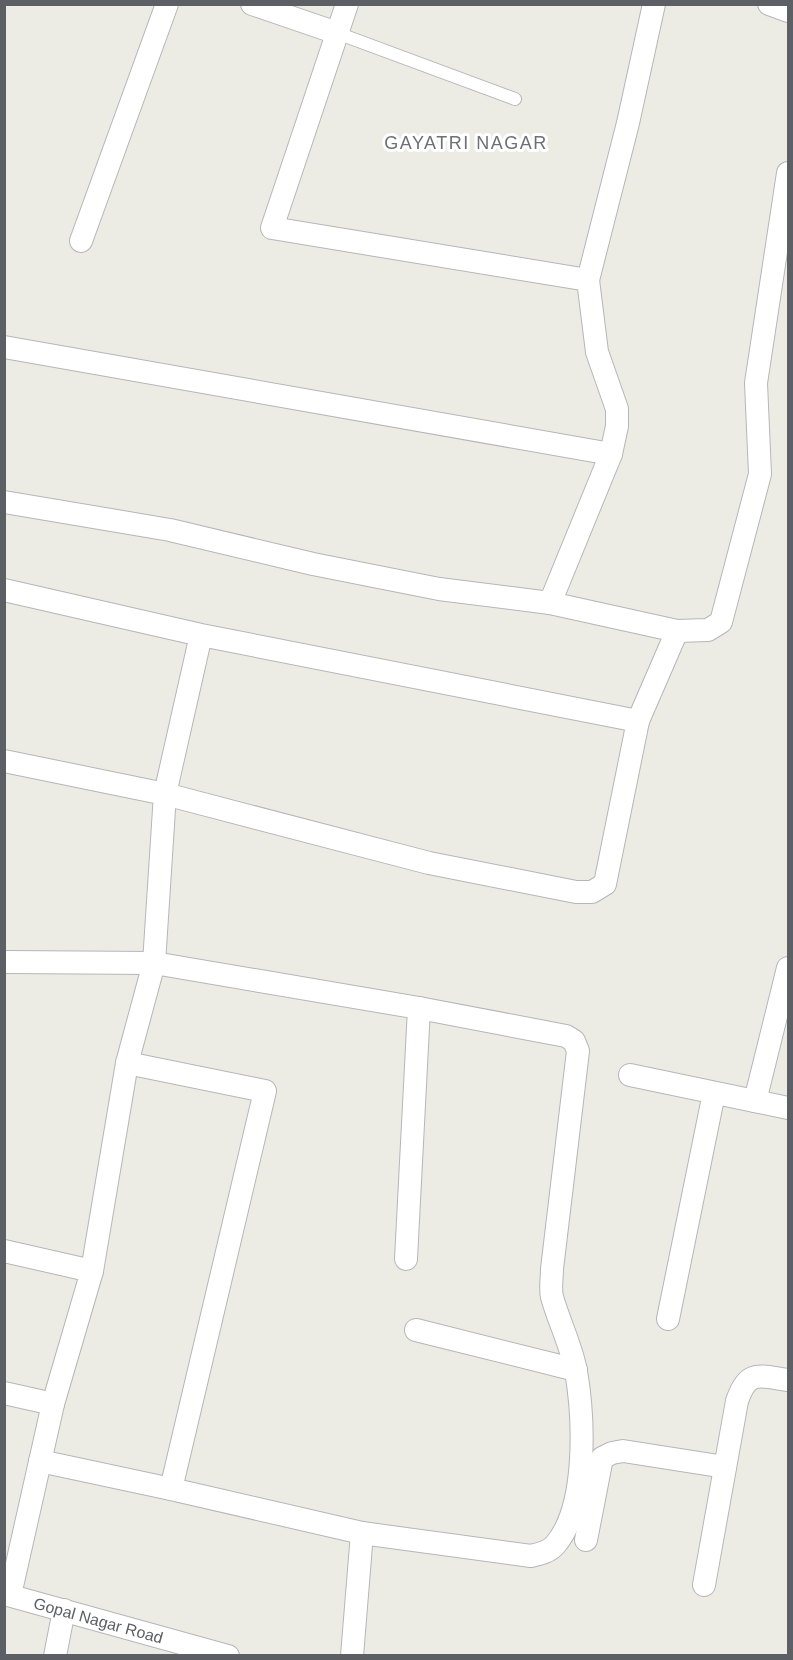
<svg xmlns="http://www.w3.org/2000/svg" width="793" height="1660" font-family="Helvetica,sans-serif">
<rect width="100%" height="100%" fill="#edece4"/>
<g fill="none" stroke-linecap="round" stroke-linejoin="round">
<defs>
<path id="service" d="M337 33 515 99"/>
<g id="minor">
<path d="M252 4 337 33"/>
<path d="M347 4 272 228 588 280 597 352 617 409V426L611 454"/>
<path d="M769 4 788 11"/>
<path d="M81 241 167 4"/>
<path d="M588 280 628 123 654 4"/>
<path d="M4 347 611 454 550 603 677 631 708 630 721 622 760 474 756 383 788 173"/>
<path d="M4 502 170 530 313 564 439 589 550 603"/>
<path d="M4 590 201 635 638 721 605 884 592 892H576L429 863 165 794 201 635"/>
<path d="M638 721 677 631"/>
<path d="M4 761 165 794 154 963 127 1063 92 1271 53 1404"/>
<path d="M4 962 154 963 419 1008 566 1036 574 1041 578 1051 552 1269C552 1278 550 1288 552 1297 559 1322 571 1345 576 1371 584 1418 588 1507 555 1545 549 1552 540 1554 531 1556L362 1533 171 1489 265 1091 127 1063"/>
<path d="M630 1075 788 1108"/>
<path d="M755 1101 788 968"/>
<path d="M4 1251 92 1271"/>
<path d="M406 1259 419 1008"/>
<path d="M668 1319 714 1093"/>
<path d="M416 1330 576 1370"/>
<path d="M4 1393 53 1404 10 1595"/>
<path d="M40 1461 171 1489"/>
<path d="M586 1540 602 1458 612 1453 623 1451 725 1467"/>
<path d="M704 1585 737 1401C748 1369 759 1376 788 1380"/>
<path id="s1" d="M4 1594 228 1656"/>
<path d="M55 1656 64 1610"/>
<path d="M352 1656 362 1533"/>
</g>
</defs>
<!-- service casing -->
<use href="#service" stroke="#b5b6ba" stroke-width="14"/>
<!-- minor casing -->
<use href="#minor" stroke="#b5b6ba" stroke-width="24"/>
<!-- service -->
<use href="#service" stroke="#fff" stroke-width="12"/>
<!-- minor -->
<use href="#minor" stroke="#fff" stroke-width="22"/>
</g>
<g text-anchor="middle" stroke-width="6" stroke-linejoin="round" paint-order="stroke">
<!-- street labels -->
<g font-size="16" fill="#5c5f63" stroke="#fff">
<text dy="6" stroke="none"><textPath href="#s1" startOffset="98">Gopal Nagar Road</textPath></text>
</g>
<!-- neighbourhood labels -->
<g font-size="18" letter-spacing="1.5" fill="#6d7175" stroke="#fff">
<text x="466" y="149">GAYATRI NAGAR</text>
</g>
</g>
<!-- border -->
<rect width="793" height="1660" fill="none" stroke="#5c5f63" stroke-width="12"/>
</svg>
